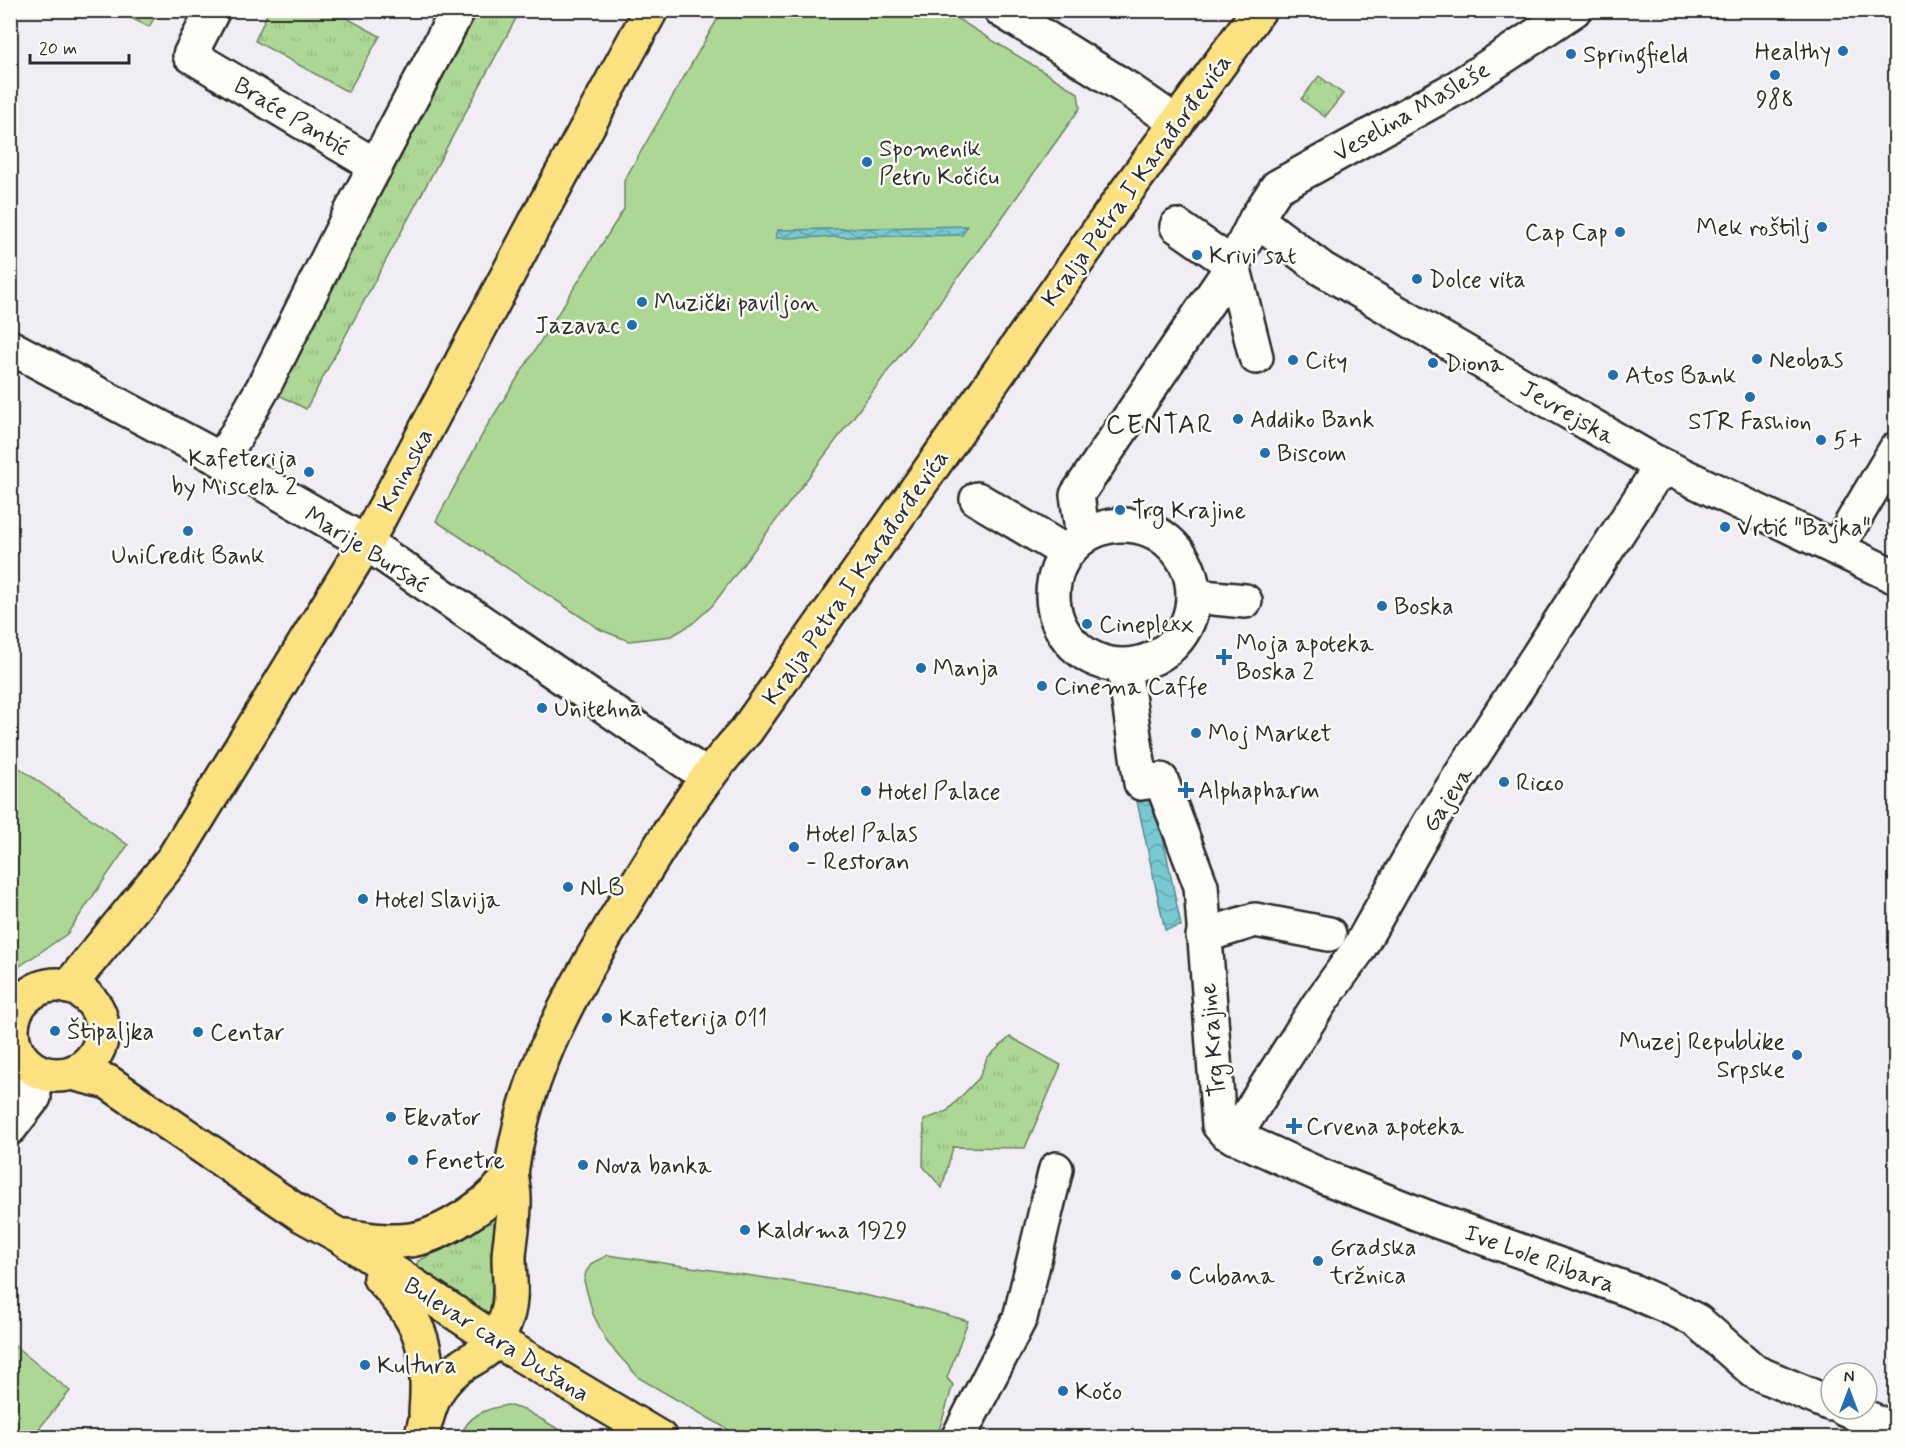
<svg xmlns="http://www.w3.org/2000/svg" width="1906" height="1448" font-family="Mynerve,sans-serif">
<defs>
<pattern id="grass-tufts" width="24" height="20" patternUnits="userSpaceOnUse" patternTransform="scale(1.5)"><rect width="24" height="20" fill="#add795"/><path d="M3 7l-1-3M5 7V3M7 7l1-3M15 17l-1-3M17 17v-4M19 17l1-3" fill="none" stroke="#95b981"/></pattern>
<pattern id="water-waves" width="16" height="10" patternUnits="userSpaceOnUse" patternTransform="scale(1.5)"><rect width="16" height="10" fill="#79c9d3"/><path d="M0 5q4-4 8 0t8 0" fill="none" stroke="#63a3ab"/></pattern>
</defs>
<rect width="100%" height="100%" fill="#f0eef4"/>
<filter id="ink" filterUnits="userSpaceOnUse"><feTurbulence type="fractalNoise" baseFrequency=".0167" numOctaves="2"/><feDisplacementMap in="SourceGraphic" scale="12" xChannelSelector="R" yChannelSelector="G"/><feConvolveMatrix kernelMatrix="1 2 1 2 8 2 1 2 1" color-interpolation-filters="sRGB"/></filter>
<g filter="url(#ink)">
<!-- grass -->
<g fill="url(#grass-tufts)" stroke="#6c8160" stroke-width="1.5">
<path d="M269 10 334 11 380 36 348 92 255 41Z"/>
<path d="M117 11 158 10V11L149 27Z"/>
<path d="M472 11H520L306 409 269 390Z"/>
<path d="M1319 76 1343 94 1325 117 1301 99Z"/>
<path d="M1010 1037 1061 1065 1025 1148 953 1147 942 1188 923 1166 924 1120 947 1111 979 1078 987 1058Z"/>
<path d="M490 1214 497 1216 490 1318 415 1269 418 1261 449 1246Z"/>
</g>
<!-- park -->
<g fill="#add795" stroke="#6c8160" stroke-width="1.5">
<path d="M722 11H945L1078 93 1080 108 989 236 712 606 692 624 672 636 629 641 601 630 436 521 487 426 624 209V181Z"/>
<path d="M11 762 128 845 67 934 14 970 10 968Z"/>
<path d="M608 1255C727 1273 854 1286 968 1321L947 1378 953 1385 937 1437H741L639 1378 607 1342 593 1314 584 1281 586 1272 592 1263Z"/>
<path d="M10 1342 70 1391 32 1437H11Z"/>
<path d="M507 1405 527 1411 572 1437H460C468 1415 485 1409 507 1405Z"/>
</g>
<!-- water -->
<g fill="url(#water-waves)" stroke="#5a8a90" stroke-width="1.5">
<path d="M967 226 962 235 776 238 778 230Z"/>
<path d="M1155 798 1181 926 1165 930 1137 801Z"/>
</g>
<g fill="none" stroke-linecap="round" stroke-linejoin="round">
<defs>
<g id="minor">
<path d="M213 10 190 55 376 166"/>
<path d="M1001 10 1128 89 1177 123"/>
<path d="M1256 219 1322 269 1653 461 1896 577"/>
<path d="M1177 226 1233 265 1256 357"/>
<path d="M10 347 222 460 366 543 708 777"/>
<path d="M222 460 263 388 350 214 458 10"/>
<path d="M977 499 1066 552"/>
<circle cx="1123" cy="595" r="70"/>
<path d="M1083 537 1077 495 1233 265 1256 219 1277 187 1456 88 1574 10"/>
<path d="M1837 548 1896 449"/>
<path d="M1193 596 1245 601"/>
<path d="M1124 668 1141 783 1161 780 1201 886 1219 1125 1225 1132 1322 1176 1434 1220 1632 1291 1678 1311 1697 1321 1755 1372 1831 1404"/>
<path d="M1203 936 1255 920 1329 934"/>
<path d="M10 1128 34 1097 31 1069"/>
<path d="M1234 1137 1319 1004 1358 950 1429 824 1654 477 1670 470"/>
<path d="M1844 1409 1896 1429"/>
<path d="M958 1438 1020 1318 1056 1169"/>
</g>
<g id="major">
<circle cx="57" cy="1030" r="45"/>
<path d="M68 987 173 859 366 543 541 212 651 10"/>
<path d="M72 1073 108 1082 302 1215 338 1235 496 1340 660 1438"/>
<path d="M346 1236C402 1245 424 1245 472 1212 488 1201 501 1190 511 1173"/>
<path d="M380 1278C423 1322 431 1352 426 1413"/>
<path d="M421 1438C426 1420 431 1397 443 1383 466 1353 492 1363 507 1316 513 1296 509 1277 509 1257 510 1238 515 1218 514 1198 514 1188 510 1177 512 1167 528 1061 579 980 633 890 667 835 702 778 746 731L1126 192 1259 10"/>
</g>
</defs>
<!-- minor casing -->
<use href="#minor" stroke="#2b2b2b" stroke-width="38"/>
<!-- major casing -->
<use href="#major" stroke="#2b2b2b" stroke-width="38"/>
<!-- minor -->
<use href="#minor" stroke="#fdfcf7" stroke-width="33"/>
<!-- major -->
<use href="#major" stroke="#fbe180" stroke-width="33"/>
</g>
</g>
<!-- markers -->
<g fill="#1f6fb2" stroke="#fdfcf7" stroke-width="2">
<circle cx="1843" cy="51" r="6"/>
<circle cx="1571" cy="54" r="6"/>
<circle cx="1775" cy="75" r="6"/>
<circle cx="867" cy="162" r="6"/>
<circle cx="1822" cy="227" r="6"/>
<circle cx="1620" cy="232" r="6"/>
<circle cx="1197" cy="255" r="6"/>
<circle cx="1417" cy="279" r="6"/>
<circle cx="642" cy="302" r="6"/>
<circle cx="632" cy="325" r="6"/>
<circle cx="1757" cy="359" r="6"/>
<circle cx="1293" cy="360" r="6"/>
<circle cx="1433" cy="363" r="6"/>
<circle cx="1613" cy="375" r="6"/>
<circle cx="1750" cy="397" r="6"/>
<circle cx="1238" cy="419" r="6"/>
<circle cx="1821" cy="440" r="6"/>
<circle cx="1265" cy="453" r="6"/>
<circle cx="309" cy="472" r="6"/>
<circle cx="1120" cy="510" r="6"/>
<circle cx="1725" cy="527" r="6"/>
<circle cx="188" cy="531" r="6"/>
<circle cx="1382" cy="606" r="6"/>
<circle cx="1087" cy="624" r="6"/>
<path d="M1221 648h6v6h6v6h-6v6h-6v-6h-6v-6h6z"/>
<circle cx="921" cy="668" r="6"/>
<circle cx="1042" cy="686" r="6"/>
<circle cx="542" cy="708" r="6"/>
<circle cx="1196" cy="733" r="6"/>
<circle cx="1504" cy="782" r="6"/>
<path d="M1183 781h6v6h6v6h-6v6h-6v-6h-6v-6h6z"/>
<circle cx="866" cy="791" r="6"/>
<circle cx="794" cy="847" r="6"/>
<circle cx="568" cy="887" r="6"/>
<circle cx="363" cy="899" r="6"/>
<circle cx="607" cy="1018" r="6"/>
<circle cx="55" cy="1031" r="6"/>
<circle cx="198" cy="1032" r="6"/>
<circle cx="1797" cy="1055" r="6"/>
<circle cx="391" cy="1117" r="6"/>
<path d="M1291 1117h6v6h6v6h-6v6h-6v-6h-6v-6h6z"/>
<circle cx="413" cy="1160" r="6"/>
<circle cx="583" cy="1165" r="6"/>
<circle cx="745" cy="1230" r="6"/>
<circle cx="1318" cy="1261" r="6"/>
<circle cx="1176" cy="1275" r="6"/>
<circle cx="365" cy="1365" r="6"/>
<circle cx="1063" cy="1391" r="6"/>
</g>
<g text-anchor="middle" stroke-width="5" stroke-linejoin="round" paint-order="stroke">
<!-- poi labels -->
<g font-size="24" fill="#2b2b2b" stroke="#fdfcf7" text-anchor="start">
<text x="1831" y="59" text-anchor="end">Healthy</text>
<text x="1583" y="62">Springfield</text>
<text x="1775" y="107" text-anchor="middle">988</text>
<text x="879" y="156">Spomenik<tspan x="879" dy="28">Petru Kočiću</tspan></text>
<text x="1810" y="235" text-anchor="end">Mek roštilj</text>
<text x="1608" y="240" text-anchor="end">Cap Cap</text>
<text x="1209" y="263">Krivi sat</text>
<text x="1429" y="287">Dolce vita</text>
<text x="654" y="310">Muzički paviljon</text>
<text x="620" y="333" text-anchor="end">Jazavac</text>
<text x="1769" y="367">Neobas</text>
<text x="1305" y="368">City</text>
<text x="1445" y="371">Diona</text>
<text x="1625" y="383">Atos Bank</text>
<text x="1250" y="427">Addiko Bank</text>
<text x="1750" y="429" text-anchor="middle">STR Fashion</text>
<text x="1833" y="448">5+</text>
<text x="1277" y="461">Biscom</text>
<text x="297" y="466" text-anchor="end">Kafeterija<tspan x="297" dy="28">by Miscela 2</tspan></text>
<text x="1132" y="518">Trg Krajine</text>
<text x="1737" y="535">Vrtić "Bajka"</text>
<text x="188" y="563" text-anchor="middle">UniCredit Bank</text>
<text x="1394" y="614">Boska</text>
<text x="1099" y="632">Cineplexx</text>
<text x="1236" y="651">Moja apoteka<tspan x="1236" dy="28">Boska 2</tspan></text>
<text x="933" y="676">Manja</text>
<text x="1054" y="694">Cinema Caffe</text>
<text x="554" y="716">Unitehna</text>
<text x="1208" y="741">Moj Market</text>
<text x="1516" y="790">Ricco</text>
<text x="1198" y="798">Alphapharm</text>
<text x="878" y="799">Hotel Palace</text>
<text x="806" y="841">Hotel Palas<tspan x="806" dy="28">- Restoran</tspan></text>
<text x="580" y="895">NLB</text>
<text x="375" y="907">Hotel Slavija</text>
<text x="619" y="1026">Kafeterija 011</text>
<text x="67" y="1039">Štipaljka</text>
<text x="210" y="1040">Centar</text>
<text x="1785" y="1049" text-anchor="end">Muzej Republike<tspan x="1785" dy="28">Srpske</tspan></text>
<text x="403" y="1125">Ekvator</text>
<text x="1306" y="1134">Crvena apoteka</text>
<text x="425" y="1168">Fenetre</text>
<text x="595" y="1173">Nova banka</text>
<text x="757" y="1238">Kaldrma 1929</text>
<text x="1330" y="1255">Gradska<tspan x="1330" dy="28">tržnica</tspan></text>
<text x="1188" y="1283">Cubana</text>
<text x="377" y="1373">Kultura</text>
<text x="1075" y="1399">Kočo</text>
</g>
<!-- street labels -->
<g font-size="24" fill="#2b2b2b" stroke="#fdfcf7">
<text transform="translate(1411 111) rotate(-30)" y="8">Veselina Masleše</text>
<text transform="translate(292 116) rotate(31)" y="8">Braće Pantić</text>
<text transform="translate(1136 180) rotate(-54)" y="8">Kralja Petra I Karađorđevića</text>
<text transform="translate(1568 412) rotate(30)" y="8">Jevrejska</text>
<text transform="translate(405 470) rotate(-62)" y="8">Kninska</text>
<text transform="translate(367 549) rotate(32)" y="8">Marije Bursać</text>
<text transform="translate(855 577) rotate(-55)" y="8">Kralja Petra I Karađorđevića</text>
<text transform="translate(1447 799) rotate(-57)" y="8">Gajeva</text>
<text transform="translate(1212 1040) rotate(-95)" y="8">Trg Krajine</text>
<text transform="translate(1540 1258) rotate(20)" y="8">Ive Lole Ribara</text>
<text transform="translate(497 1339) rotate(32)" y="8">Bulevar cara Dušana</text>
</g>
<!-- quarter labels -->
<g font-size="27" letter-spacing="1.5" fill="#2b2b2b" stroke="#fdfcf7">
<text x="1160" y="433">CENTAR</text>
</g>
</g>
<!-- margin -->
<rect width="1906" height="1448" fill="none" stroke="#fdfcf7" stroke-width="36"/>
<rect x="18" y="18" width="1870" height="1412" fill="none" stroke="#2b2b2b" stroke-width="2" filter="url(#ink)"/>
<!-- north arrow -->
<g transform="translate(1849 1391)"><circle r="28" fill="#fdfcf7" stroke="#a9a8a5" stroke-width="1.5"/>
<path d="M0-4.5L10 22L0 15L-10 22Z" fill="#1f6fb2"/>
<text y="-9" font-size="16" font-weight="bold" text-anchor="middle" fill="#2b2b2b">N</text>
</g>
<!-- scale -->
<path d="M30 54v9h99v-9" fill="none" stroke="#2b2b2b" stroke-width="3"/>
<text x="39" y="54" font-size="18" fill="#2b2b2b" stroke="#fdfcf7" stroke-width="4.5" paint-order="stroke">20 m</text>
</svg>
